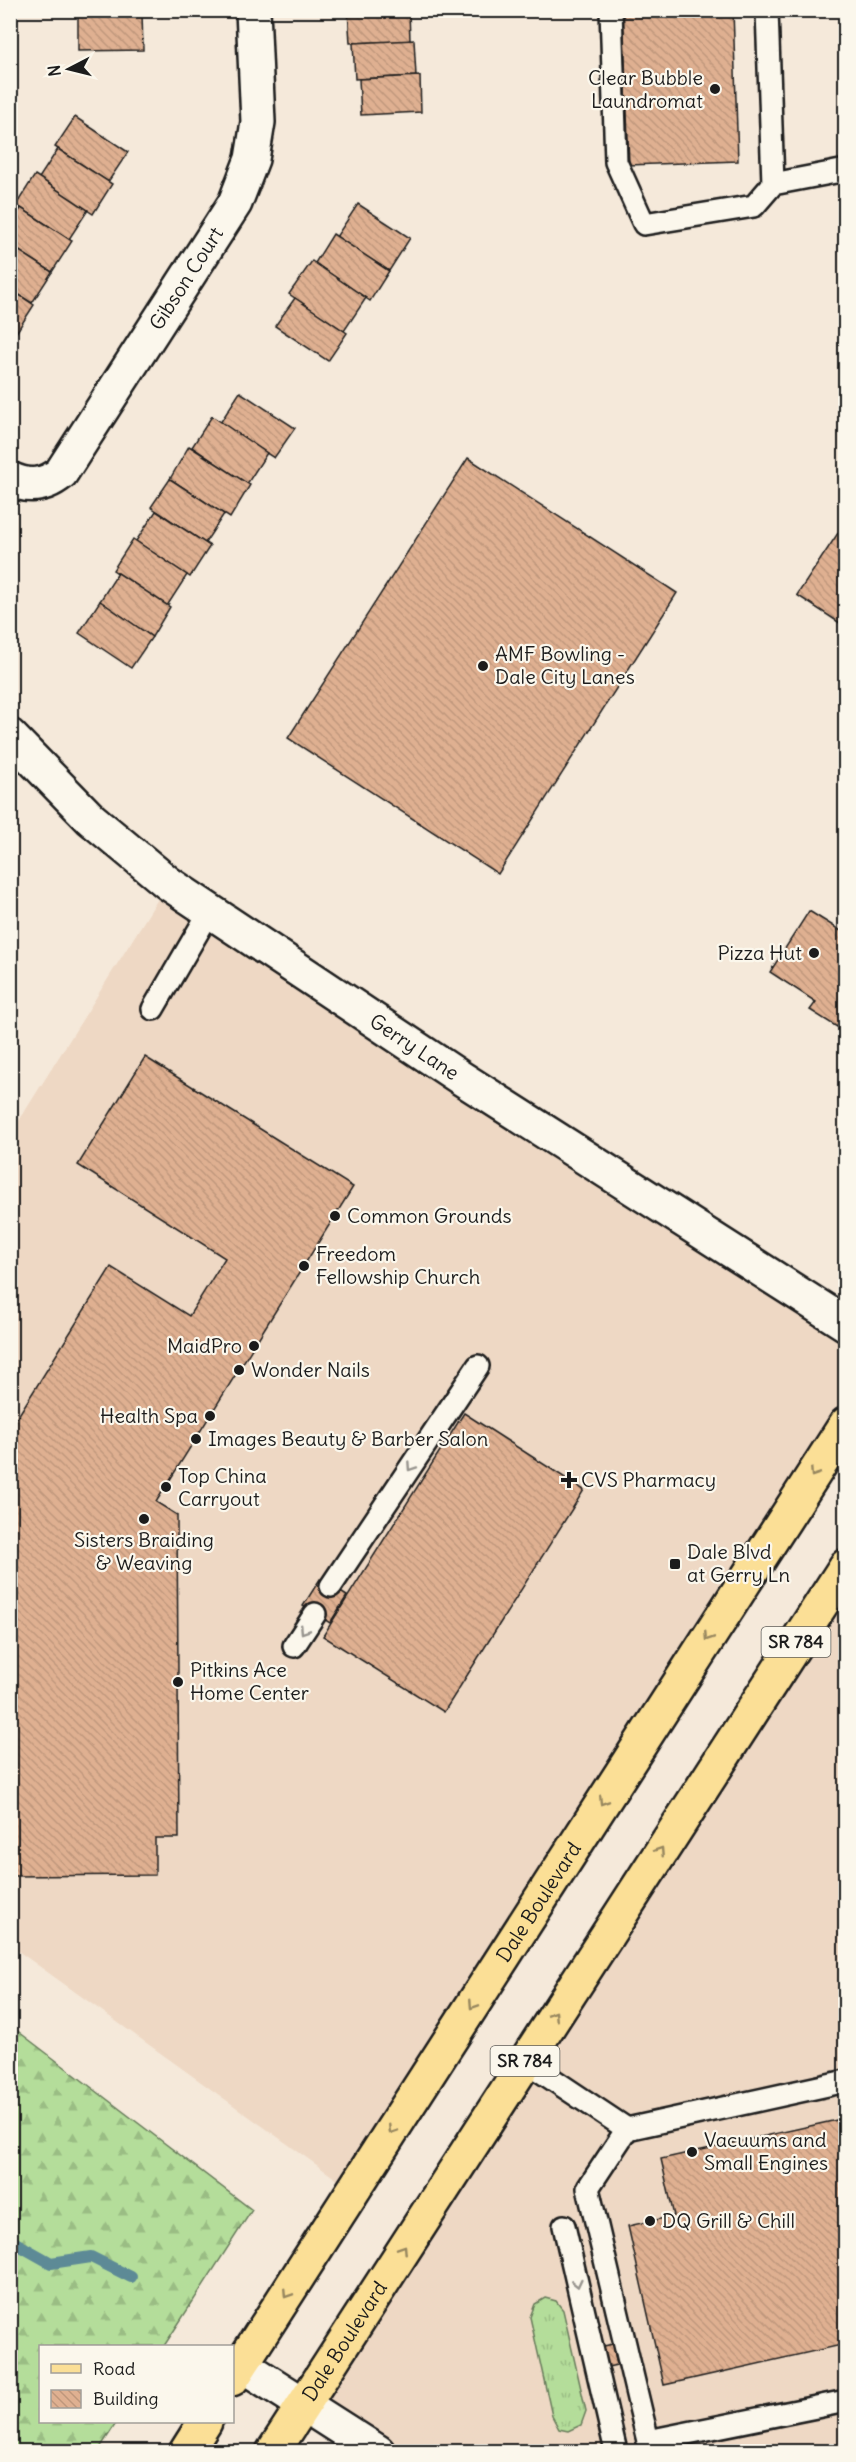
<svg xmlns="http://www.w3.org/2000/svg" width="856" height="2462" font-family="Delius,sans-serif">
<defs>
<pattern id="grass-tufts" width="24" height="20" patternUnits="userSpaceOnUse" patternTransform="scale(1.5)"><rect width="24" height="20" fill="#b4dd9a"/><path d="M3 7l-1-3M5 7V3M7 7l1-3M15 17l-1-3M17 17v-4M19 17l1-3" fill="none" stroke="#9abd84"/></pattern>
<pattern id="forest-firs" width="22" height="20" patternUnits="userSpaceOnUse" patternTransform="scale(1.5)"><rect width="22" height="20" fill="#b4dd9a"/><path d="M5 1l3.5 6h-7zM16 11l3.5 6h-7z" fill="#9abd84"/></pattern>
<pattern id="building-back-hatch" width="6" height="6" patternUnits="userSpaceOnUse" patternTransform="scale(1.5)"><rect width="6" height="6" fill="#dfb091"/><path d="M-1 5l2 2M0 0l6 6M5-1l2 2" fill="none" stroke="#bf977c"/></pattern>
</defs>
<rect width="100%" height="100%" fill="#f5e9da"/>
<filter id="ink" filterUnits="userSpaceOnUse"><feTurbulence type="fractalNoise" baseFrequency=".0167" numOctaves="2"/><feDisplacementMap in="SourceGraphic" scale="12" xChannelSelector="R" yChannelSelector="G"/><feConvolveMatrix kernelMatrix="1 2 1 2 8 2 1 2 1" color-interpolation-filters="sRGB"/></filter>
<g filter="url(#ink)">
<!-- built -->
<g fill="#eed8c4">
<path d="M168 883 845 1324V1424L353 2191 11 1946 10 1135Z"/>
<path d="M845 1568V2451H379L303 2404Z"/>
</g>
<!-- grass -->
<path fill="url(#grass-tufts)" stroke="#687c5b" stroke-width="1.5" d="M545 2298 556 2301 563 2310 586 2411 581 2425 568 2431 559 2429 552 2416 530 2317 535 2304Z"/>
<!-- forest -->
<path fill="url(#forest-firs)" stroke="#687c5b" stroke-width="1.5" d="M11 2026 252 2210 164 2346H40V2422H117L98 2451H11Z"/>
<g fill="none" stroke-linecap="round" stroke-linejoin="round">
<!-- stream -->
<path stroke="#5d8a96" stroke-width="12" d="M10 2240 51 2263 91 2257 131 2277"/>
</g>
<!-- building -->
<g fill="url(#building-back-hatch)" stroke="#1c1c1c" stroke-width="1.5">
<path d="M71 10H136V13L71 15Z"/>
<path d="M348 10H409L410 41 350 43Z"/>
<path d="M623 10H733L738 161 629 165Z"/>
<path d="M142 13 143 50 78 51V15Z"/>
<path d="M414 40 416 76 355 79 353 43Z"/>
<path d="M420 76 421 112 361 115 359 79Z"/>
<path d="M75 117 128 152 108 182 55 147Z"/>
<path d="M58 149 112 184 93 214 39 178Z"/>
<path d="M35 175 88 210 69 239 16 205Z"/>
<path d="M358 204 410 238 389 271 336 237Z"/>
<path d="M21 208 72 241 52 272 10 245V225Z"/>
<path d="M333 234 389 271 370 301 315 263Z"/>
<path d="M10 245 52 272 32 303 10 289Z"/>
<path d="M312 261 366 298 344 331 289 294Z"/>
<path d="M10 289 34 305 14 336 10 334Z"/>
<path d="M295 298 347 333 328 361 275 326Z"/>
<path d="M240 392 295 428 274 458 220 423Z"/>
<path d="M212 416 267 453 247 484 192 447Z"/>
<path d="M189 446 250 485 230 518 170 479Z"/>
<path d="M468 458 677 593 498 874 288 738Z"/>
<path d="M170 479 224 514 205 543 151 507Z"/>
<path d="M156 511 210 546 190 577 136 541Z"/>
<path d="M846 521V627L797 595Z"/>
<path d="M133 539 187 575 167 606 113 570Z"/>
<path d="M118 573 170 607 152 637 100 601Z"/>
<path d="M100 601 152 637 131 668 79 633Z"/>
<path d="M809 911 846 934V1017L837 1027 810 1010 816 1002 770 972Z"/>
<path d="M145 1057 353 1187 156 1502 177 1515 179 1838H155V1875L10 1876V1429L111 1267 189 1316 225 1258 78 1165Z"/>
<path d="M464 1413 584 1490 444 1712 323 1636Z"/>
<path d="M320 1579 347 1596 330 1623 303 1606Z"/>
<path d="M846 2118V2344L664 2385 628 2226 674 2216 661 2159Z"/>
<path d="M613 2344 617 2365 599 2369 595 2348Z"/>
</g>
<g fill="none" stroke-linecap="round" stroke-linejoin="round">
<defs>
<g id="lane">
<path d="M611 10 616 162 644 224 754 206 773 184 846 170"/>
<path d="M767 10 773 184"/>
<path d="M153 1009 210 911"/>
<path d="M331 1586 478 1366"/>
<path d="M294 1646 315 1614"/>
<path d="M525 2061 627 2129 846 2081"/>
<path d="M627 2129 588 2188 648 2441 846 2401"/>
<path d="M564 2226 615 2447"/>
</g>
<g id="street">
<path id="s1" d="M10 479C29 488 45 486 61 473L235 203 252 159 258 122 253 10"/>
<path id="s2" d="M10 736 91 819 168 883 461 1078 846 1324"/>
<path d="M242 2365 378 2452"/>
</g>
<g id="primary">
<path id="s3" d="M232 2379 846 1424"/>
<path d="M186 2452 205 2422"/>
<path id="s4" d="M273 2452 846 1566"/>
</g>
</defs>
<!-- lane casing -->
<use href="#lane" stroke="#1c1c1c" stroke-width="26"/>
<!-- street casing -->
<use href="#street" stroke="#1c1c1c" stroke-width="38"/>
<!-- primary casing -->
<use href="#primary" stroke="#1c1c1c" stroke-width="38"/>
<!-- lane -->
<use href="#lane" stroke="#fbf7ec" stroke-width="21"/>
<!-- street -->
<use href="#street" stroke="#fbf7ec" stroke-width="33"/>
<!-- primary -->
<use href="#primary" stroke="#fbdf96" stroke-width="33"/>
</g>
<!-- one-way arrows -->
<defs><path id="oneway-chevron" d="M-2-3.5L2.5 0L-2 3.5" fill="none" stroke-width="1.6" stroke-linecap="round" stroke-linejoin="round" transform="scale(1.5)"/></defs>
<g stroke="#97948e">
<use href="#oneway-chevron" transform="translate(411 1467) rotate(124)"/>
<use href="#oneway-chevron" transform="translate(304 1630) rotate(123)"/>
<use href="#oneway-chevron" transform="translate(577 2283) rotate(77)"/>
</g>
<g stroke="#97875f">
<use href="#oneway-chevron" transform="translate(814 1473) rotate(123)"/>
<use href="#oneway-chevron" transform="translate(708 1637) rotate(123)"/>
<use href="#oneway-chevron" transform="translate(603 1801) rotate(123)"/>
<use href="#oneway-chevron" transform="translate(660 1851) rotate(-57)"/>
<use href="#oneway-chevron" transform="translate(473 2005) rotate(123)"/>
<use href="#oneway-chevron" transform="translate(554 2015) rotate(-57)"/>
<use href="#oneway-chevron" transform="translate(392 2130) rotate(123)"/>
<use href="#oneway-chevron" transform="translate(403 2249) rotate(-57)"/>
<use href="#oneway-chevron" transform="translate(287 2294) rotate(123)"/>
</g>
</g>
<!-- markers -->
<g fill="#1c1c1c" stroke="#fbf7ec" stroke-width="2">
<circle cx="715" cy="89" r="6"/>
<circle cx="483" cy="666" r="6"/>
<circle cx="814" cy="953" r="6"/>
<circle cx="335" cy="1216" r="6"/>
<circle cx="304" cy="1266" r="6"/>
<circle cx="254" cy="1346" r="6"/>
<circle cx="239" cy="1370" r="6"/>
<circle cx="210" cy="1416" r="6"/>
<circle cx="196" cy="1439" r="6"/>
<path d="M566 1471h6v6h6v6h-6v6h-6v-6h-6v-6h6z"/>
<circle cx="166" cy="1487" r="6"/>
<circle cx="144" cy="1519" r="6"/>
<rect x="669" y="1558" width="12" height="12" rx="3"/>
<circle cx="178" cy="1682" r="6"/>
<circle cx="692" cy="2152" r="6"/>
<circle cx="650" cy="2221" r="6"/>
</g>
<g text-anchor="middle" stroke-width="4.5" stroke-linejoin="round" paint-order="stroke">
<!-- shield labels -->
<g fill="#fbf7ec" stroke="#5f5e5a" stroke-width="1.5">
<rect x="761.5" y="1627" width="69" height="30" rx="4.5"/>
<rect x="490.5" y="2046" width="69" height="30" rx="4.5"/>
</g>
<g font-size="18" font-weight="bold" fill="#1c1c1c">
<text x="796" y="1648">SR 784</text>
<text x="525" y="2067">SR 784</text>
</g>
<!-- poi labels -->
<g font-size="20" fill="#1c1c1c" stroke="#fbf7ec" text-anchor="start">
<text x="703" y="85" text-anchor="end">Clear Bubble<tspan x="703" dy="23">Laundromat</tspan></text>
<text x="495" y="661">AMF Bowling -<tspan x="495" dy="23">Dale City Lanes</tspan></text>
<text x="802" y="960" text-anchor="end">Pizza Hut</text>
<text x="347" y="1223">Common Grounds</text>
<text x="316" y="1261">Freedom<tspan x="316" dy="23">Fellowship Church</tspan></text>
<text x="242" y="1353" text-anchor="end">MaidPro</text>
<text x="251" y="1377">Wonder Nails</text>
<text x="198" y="1423" text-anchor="end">Health Spa</text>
<text x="208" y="1446">Images Beauty &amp; Barber Salon</text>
<text x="178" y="1483">Top China<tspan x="178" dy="23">Carryout</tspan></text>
<text x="581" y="1487">CVS Pharmacy</text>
<text x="144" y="1547" text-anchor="middle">Sisters Braiding<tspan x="144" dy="23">&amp; Weaving</tspan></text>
<text x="687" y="1559">Dale Blvd<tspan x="687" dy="23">at Gerry Ln</tspan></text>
<text x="190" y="1677">Pitkins Ace<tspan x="190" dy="23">Home Center</tspan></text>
<text x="704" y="2147">Vacuums and<tspan x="704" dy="23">Small Engines</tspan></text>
<text x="662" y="2228">DQ Grill &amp; Chill</text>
</g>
<!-- street labels -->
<g font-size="20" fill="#1c1c1c" stroke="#fbf7ec">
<text dy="7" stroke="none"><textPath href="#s1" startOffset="286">Gibson Court</textPath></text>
<text dy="7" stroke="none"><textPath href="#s2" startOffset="512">Gerry Lane</textPath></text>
<text dy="7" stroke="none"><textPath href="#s3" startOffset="567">Dale Boulevard</textPath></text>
<text dy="7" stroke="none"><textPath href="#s4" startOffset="132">Dale Boulevard</textPath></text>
</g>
</g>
<!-- margin -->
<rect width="856" height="2462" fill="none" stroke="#fbf7ec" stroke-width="36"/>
<rect x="18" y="18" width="820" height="2426" fill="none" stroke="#1c1c1c" stroke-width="2" filter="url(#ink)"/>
<!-- legend -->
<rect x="39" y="2345" width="195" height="78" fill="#fbf7ec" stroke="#a29f99" stroke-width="1.5"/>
<rect x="51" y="2364" width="30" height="9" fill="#fbdf96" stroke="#a29f99" stroke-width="1.5"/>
<text x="93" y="2375" font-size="18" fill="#1c1c1c">Road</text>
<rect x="51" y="2390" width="30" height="18" fill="url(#building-back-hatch)" stroke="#a29f99" stroke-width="1.5"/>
<text x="93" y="2405" font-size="18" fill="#1c1c1c">Building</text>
<!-- north arrow -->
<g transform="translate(69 69) rotate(263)" stroke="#fbf7ec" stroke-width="4.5" paint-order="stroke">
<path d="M0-4.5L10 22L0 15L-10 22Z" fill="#1c1c1c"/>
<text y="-9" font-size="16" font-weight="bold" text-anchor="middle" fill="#1c1c1c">N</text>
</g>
</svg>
